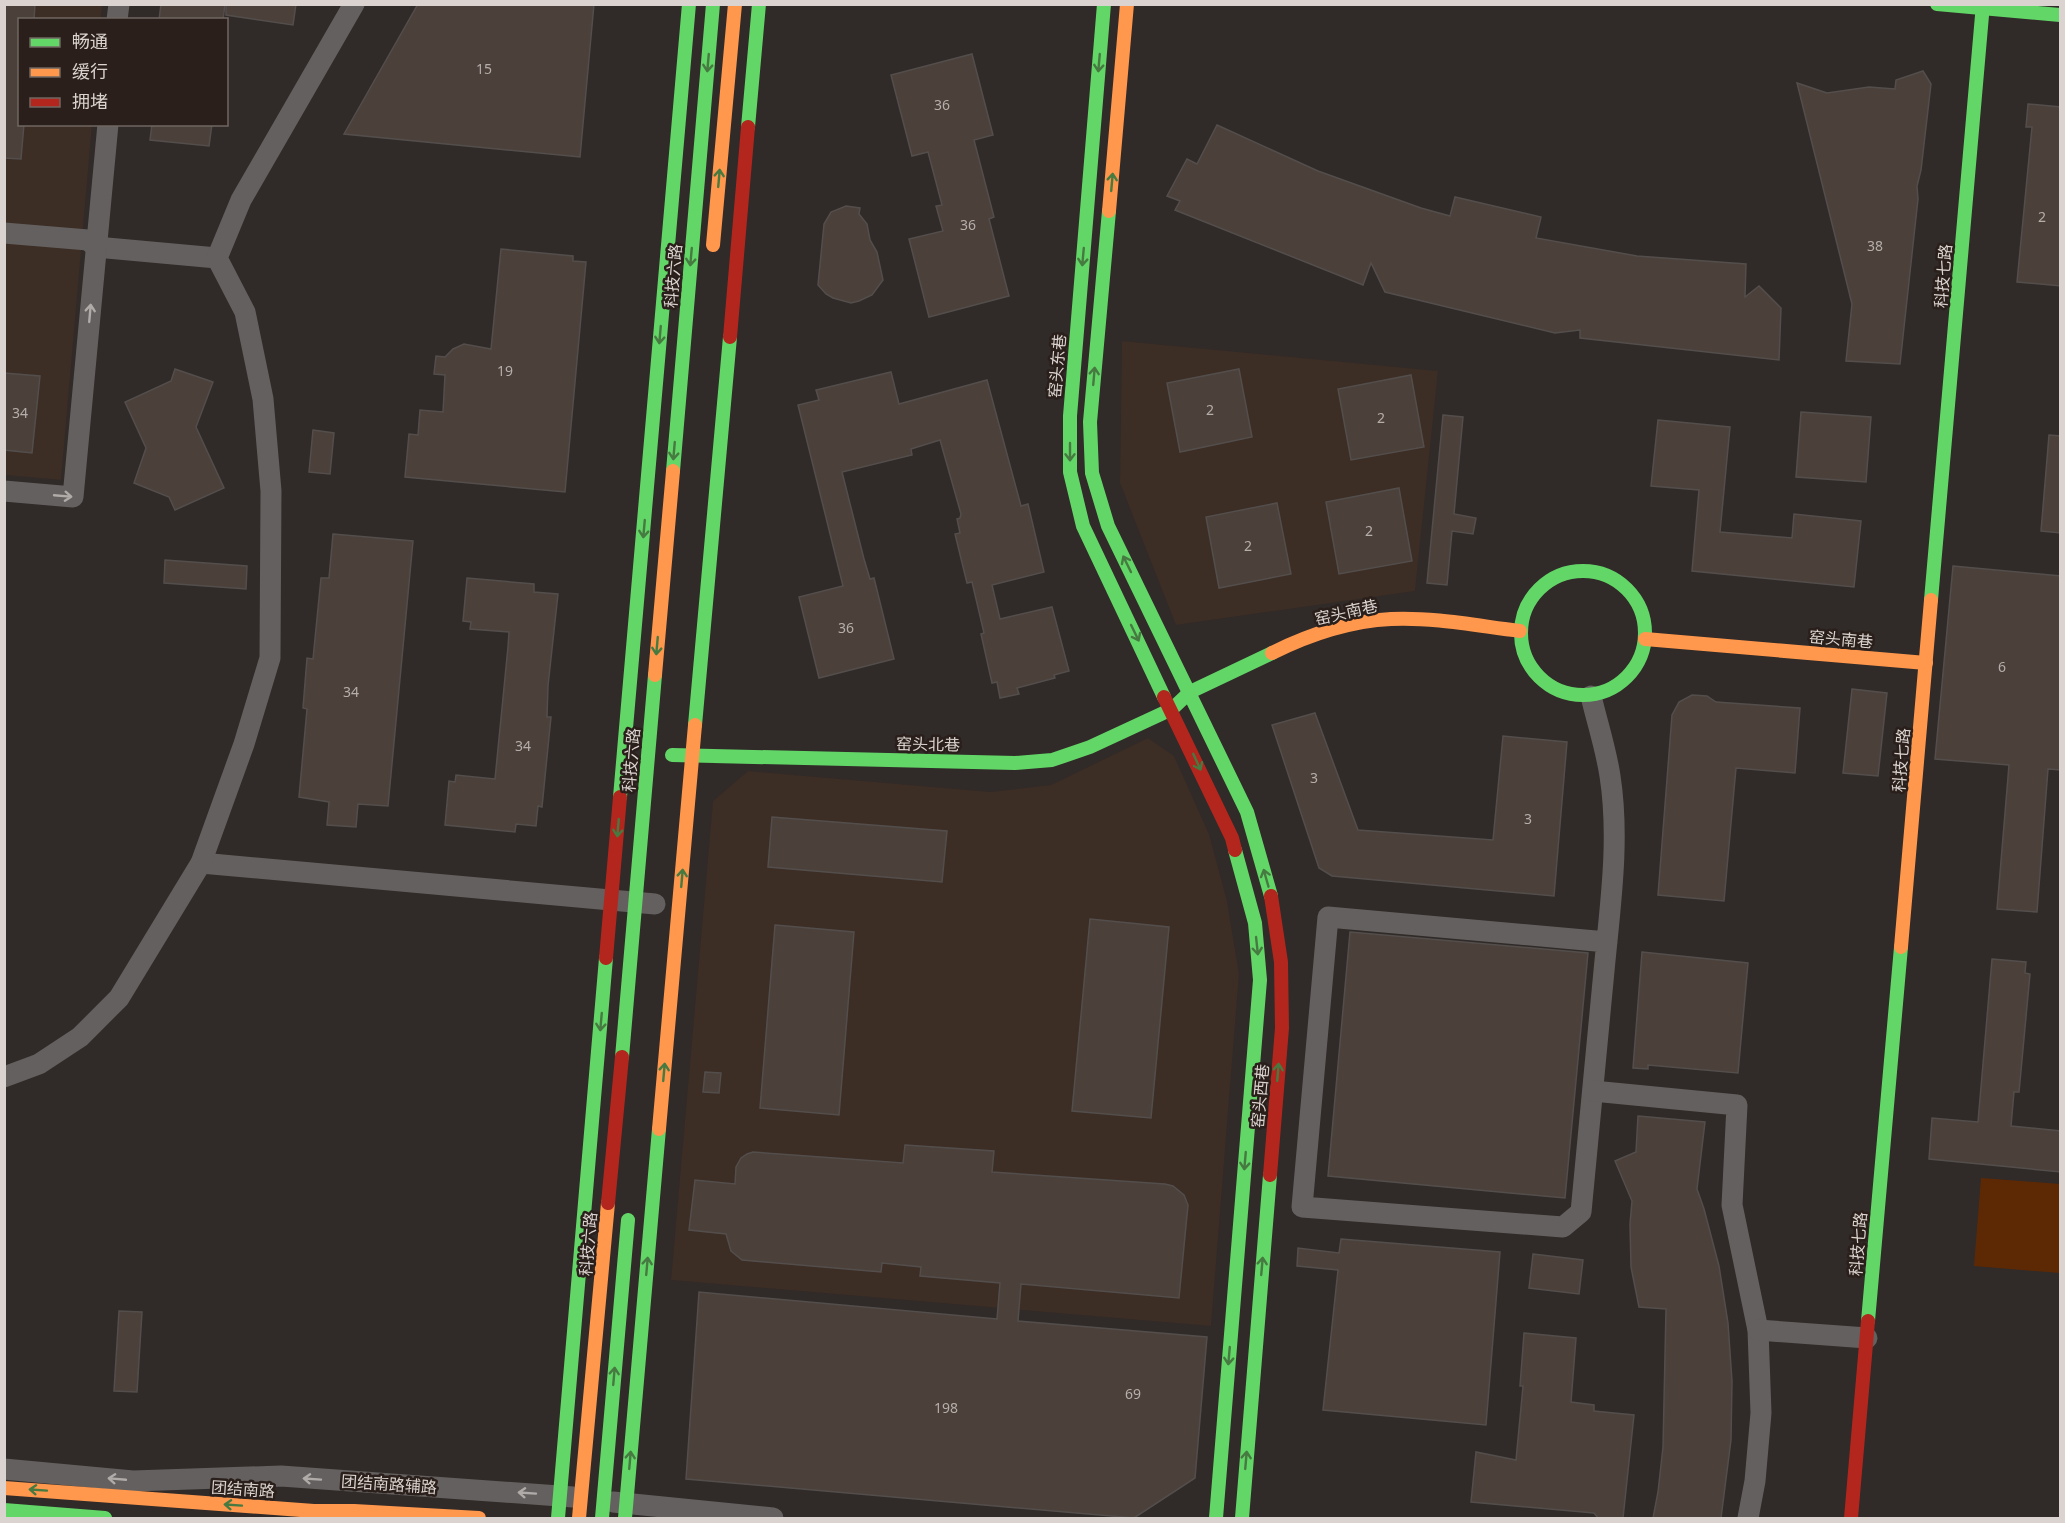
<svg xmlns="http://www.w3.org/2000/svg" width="2065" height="1523" font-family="'Noto Sans','Noto Sans SC',sans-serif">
<rect width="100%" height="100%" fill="#302a28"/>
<!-- built -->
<g fill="#3c2d25">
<path d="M4 5H102L101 19 20 20V124L92 125 61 480 5 475Z"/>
<path d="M1122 341 1438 371 1415 591 1176 625 1120 483Z"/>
<path d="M1148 738 1174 756 1209 834 1227 901 1239 974 1211 1326 671 1280 713 801 748 771 991 792 1051 785Z"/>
</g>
<!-- green -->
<path fill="#5d2905" d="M1981 1178 2060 1184V1273L1974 1266Z"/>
<!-- building -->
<g fill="#4b403a" stroke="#534e4c" stroke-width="1.5">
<path d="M4 4H35L34 20H20V124H24L21 159 4 158Z"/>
<path d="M161 4H225L223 20H159Z"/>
<path d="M226 4H296L293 25 226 15Z"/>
<path d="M418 4H594L580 157 344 134Z"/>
<path d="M972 54 993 135 974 140 994 217 989 219 1009 296 929 317 909 239 943 231 936 206 942 205 928 152 912 156 891 75Z"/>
<path d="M1923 71 1931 84 1921 170 1917 186 1918 199 1900 364 1846 361 1852 304 1797 83 1827 93 1869 87 1895 89 1896 80Z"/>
<path d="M2028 104 2061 107V286L2017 282 2032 127H2026Z"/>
<path d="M152 124H212L209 146 150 140Z"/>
<path d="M1217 125 1318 171 1421 208 1450 216 1455 197 1541 217 1536 238 1637 256 1746 264 1745 297 1759 286 1781 308 1779 360 1580 338V330L1555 333 1385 292 1371 263 1363 285 1175 210 1180 201 1167 196 1187 159 1197 164Z"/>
<path d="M846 206 860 208 859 214 867 224 870 240 877 252 883 280 872 295 859 301 851 303 833 298 826 294 818 285 824 224 831 212Z"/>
<path d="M501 249 573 256V261L586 262 565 492 405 477 409 434 418 435 420 410 443 412 445 375 434 374 436 356 445 357 453 349 464 344 491 349Z"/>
<path d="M175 369 213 382 196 427 224 488 175 510 169 497 134 483 146 448 125 402 171 381Z"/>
<path d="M1239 369 1252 437 1180 452 1167 383Z"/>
<path d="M891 372 899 404 987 380 1021 506 1028 504 1044 572 992 585 1000 619 1052 607 1069 671 1054 675 1055 678 1017 688 1019 694 1000 698 997 682 992 683 981 634 984 633 972 582 967 583 955 534 960 533 957 519 960 518 961 514 940 440 911 449 912 455 842 472 864 559 870 579 874 578 894 659 819 678 799 597 843 586 798 405 819 400 816 390Z"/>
<path d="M4 373 40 376 32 453 4 450Z"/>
<path d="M1411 375 1424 447 1351 460 1338 389Z"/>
<path d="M1801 412 1871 417 1866 482 1796 477Z"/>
<path d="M1443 415 1463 417 1454 514 1476 518 1473 534 1452 531 1447 585 1427 583Z"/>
<path d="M1658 420 1730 427 1720 532 1792 538 1794 514 1861 521 1854 587 1692 571 1699 490 1651 486Z"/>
<path d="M313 430 334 433 330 474 309 472Z"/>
<path d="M2049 435 2061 436V533L2041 531Z"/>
<path d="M1399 488 1412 561 1339 574 1326 502Z"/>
<path d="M1277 503 1291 574 1219 588 1206 517Z"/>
<path d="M333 534 413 541 388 806 358 804 356 827 327 825 329 802 299 797 307 709 303 708 307 658 313 659 321 578H329Z"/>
<path d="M165 560 247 566 246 589 164 583Z"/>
<path d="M1953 566 2061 576V770L2048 769 2037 912 1997 909 2009 765 1935 759Z"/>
<path d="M467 578 534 584V592L558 594 548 686 547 717H551L542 807 538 806 536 826 516 824 515 832 445 825 449 781 455 782 456 775 495 779 508 647 509 632 470 629 471 622 463 621Z"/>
<path d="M1852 689 1887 693 1878 776 1843 773Z"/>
<path d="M1692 695 1707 696 1716 702 1800 708 1795 773 1736 768 1724 901 1658 895 1672 715 1679 702Z"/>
<path d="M1315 713 1358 830 1493 840 1503 736 1567 742 1554 896 1332 876 1319 868 1272 725Z"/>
<path d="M772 817 947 831 942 882 768 867Z"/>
<path d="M1090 919 1169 927 1151 1118 1072 1111Z"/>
<path d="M775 925 854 932 839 1115 760 1108Z"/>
<path d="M1350 932 1588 953 1565 1198 1328 1176Z"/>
<path d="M1642 952 1748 963 1738 1073 1648 1065V1069L1633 1068Z"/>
<path d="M1992 959 2026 962 2025 973 2030 974 2019 1092H2014L2011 1126 2061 1131V1172L1929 1159 1932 1118 1978 1122Z"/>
<path d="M705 1072 721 1073 719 1093 703 1092Z"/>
<path d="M1638 1116 1705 1122 1697 1189 1704 1209 1719 1266 1728 1323 1732 1381 1731 1440 1721 1518H1653L1658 1492 1663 1447 1666 1309 1639 1307 1631 1267 1630 1224 1632 1201 1615 1161 1636 1152Z"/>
<path d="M905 1145 994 1151 992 1172 1165 1184 1173 1186 1184 1195 1188 1205 1179 1298 1021 1284 1018 1321 1207 1337 1195 1478 1134 1518 686 1479 699 1292 997 1319 1000 1283 920 1276 921 1267 882 1263 881 1272 742 1260 731 1251 726 1234 689 1230 695 1180 735 1184 736 1167 741 1158 747 1154 753 1152 903 1163Z"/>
<path d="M1341 1239 1500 1252 1486 1425 1323 1410 1338 1270 1297 1266 1298 1248 1339 1253Z"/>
<path d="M1533 1254 1583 1260 1579 1294 1529 1288Z"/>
<path d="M119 1311 142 1312 137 1392 114 1391Z"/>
<path d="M1524 1333 1576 1338 1571 1402 1594 1405V1411L1634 1415 1623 1518H1598L1594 1513 1471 1502 1476 1452 1516 1460 1523 1386H1520Z"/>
</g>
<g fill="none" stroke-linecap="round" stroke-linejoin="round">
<!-- street -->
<g stroke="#63605f" stroke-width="21">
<path d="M117 20 119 4"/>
<path d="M4 233 88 240 96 247 217 258"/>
<path d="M4 491 73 497 108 124"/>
<path d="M1591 696C1597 722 1606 749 1610 776 1620 840 1610 907 1604 971 1597 1051 1589 1131 1581 1212L1563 1227 1302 1207 1328 917 1607 942"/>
<path d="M201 863 655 904"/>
<path d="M4 1077 39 1064 80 1037 119 998 201 863 244 744 270 658 271 491 263 399 245 312 217 258 241 200 354 4"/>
<path d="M1593 1091 1737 1105 1732 1205 1758 1330 1761 1413 1755 1481 1748 1518"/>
<path d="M1758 1330 1867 1338"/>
<path d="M4 1469 133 1481 281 1476 573 1497"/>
<path d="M613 1502 773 1518"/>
</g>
<!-- fast -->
<g stroke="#63d668" stroke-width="14">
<path d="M1104 4 1070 416V472L1083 526 1164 697"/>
<path d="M1937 4 2060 15"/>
<path d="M748 127 759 4"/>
<path d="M1109 211 1090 422 1092 473 1108 526 1247 812 1271 896"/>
<path d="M673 471 713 4"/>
<circle cx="1583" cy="633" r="62"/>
<path d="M1931 600 1983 4"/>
<path d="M695 725 730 337"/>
<path d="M672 755 1015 763 1052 760 1090 747 1172 709 1190 692 1272 653"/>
<path d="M620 797 689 4"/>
<path d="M622 1057 655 675"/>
<path d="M1868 1321 1901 947"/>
<path d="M4 1510 105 1518"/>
<path d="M558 1518 606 958"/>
<path d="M602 1518 628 1220"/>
<path d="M625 1518 659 1129"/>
<path d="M1216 1518 1260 980 1255 923 1235 850"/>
<path d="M1242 1518 1270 1175"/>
</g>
<!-- slow -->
<g stroke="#ff974d" stroke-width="14">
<path d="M1109 211 1127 4"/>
<path d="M713 245 735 4"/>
<path d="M1645 639 1926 663"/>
<path d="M1272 653C1308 635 1351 621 1391 619 1434 617 1478 626 1520 631"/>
<path d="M655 675 673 471"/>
<path d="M1901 947 1931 600"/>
<path d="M659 1129 695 725"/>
<path d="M4 1488 314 1511H354L479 1518"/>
<path d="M579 1518 608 1203"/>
</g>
<!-- jam -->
<g stroke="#b3261e" stroke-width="14">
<path d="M730 337 748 127"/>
<path d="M1164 697 1232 838 1235 850"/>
<path d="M606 958 620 797"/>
<path d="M1270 1175 1282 1028 1281 962 1271 896"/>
<path d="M608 1203 622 1057"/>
<path d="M1851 1518 1868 1321"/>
</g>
</g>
<!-- one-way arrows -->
<defs><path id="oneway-shaft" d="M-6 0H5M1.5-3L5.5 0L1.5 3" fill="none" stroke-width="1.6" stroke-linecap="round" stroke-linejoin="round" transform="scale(1.5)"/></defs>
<g stroke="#467a41">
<use href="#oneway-shaft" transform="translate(708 63) rotate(95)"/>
<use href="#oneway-shaft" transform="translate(1099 63) rotate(95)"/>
<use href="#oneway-shaft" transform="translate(719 178) rotate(-85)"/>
<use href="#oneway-shaft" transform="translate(1112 182) rotate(-85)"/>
<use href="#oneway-shaft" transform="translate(691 257) rotate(95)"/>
<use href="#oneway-shaft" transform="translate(1083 257) rotate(95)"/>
<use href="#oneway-shaft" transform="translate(660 335) rotate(95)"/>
<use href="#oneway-shaft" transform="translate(1094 376) rotate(-85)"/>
<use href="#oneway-shaft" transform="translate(674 451) rotate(95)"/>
<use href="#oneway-shaft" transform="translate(1070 452) rotate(90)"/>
<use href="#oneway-shaft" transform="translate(644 529) rotate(95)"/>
<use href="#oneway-shaft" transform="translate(1127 564) rotate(-116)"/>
<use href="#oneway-shaft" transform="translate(1135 633) rotate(64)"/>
<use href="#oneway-shaft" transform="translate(657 646) rotate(95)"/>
<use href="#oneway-shaft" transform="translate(1197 762) rotate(65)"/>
<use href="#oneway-shaft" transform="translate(618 828) rotate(95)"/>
<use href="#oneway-shaft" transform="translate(682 878) rotate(-85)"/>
<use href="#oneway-shaft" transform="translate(1266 878) rotate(-106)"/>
<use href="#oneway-shaft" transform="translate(1257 946) rotate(84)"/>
<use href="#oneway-shaft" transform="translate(601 1022) rotate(95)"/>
<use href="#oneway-shaft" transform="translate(664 1072) rotate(-85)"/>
<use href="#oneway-shaft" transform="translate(1278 1072) rotate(-85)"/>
<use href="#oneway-shaft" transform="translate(1245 1161) rotate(95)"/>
<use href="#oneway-shaft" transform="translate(647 1266) rotate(-85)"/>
<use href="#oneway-shaft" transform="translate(1262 1266) rotate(-85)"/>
<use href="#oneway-shaft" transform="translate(1229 1356) rotate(95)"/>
<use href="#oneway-shaft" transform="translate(614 1376) rotate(-85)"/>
<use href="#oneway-shaft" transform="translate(630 1460) rotate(-85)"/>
<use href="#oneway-shaft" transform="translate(1246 1460) rotate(-85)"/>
<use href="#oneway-shaft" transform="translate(38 1490) rotate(-176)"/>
<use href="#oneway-shaft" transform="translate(233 1505) rotate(-176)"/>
</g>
<g stroke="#b0aba8">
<use href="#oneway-shaft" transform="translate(90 313) rotate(-85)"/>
<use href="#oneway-shaft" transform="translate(63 496) rotate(5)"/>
<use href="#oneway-shaft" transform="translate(117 1479) rotate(-175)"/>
<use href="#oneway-shaft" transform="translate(312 1479) rotate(-176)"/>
<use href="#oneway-shaft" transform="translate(527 1493) rotate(-176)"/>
</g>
<g text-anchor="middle" stroke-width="5" stroke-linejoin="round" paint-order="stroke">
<!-- number labels -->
<g font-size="14" fill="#b6aeaa">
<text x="484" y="74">15</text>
<text x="942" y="110">36</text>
<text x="2042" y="222">2</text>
<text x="968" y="230">36</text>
<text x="1875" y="251">38</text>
<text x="505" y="376">19</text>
<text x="1210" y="415">2</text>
<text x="20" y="418">34</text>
<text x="1381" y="423">2</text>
<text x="1369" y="536">2</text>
<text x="1248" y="551">2</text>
<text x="846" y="633">36</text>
<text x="2002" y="672">6</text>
<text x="351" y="697">34</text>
<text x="523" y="751">34</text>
<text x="1314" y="783">3</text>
<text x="1528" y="824">3</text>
<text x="1133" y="1399">69</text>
<text x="946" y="1413">198</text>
</g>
<!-- street labels -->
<g font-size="16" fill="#dad3cf" stroke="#2a1f1a">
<text transform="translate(673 276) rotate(-85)" y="6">科技六路</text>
<text transform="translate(1943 276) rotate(-85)" y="6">科技七路</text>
<text transform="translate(1057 366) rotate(-85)" y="6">窑头东巷</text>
<text transform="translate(1346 612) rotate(-13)" y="6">窑头南巷</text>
<text transform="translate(1841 639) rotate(5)" y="6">窑头南巷</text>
<text transform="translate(928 744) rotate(1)" y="6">窑头北巷</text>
<text transform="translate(631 760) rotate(-85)" y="6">科技六路</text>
<text transform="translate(1901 760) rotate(-85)" y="6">科技七路</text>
<text transform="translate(1260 1096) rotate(-85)" y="6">窑头西巷</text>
<text transform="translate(588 1244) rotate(-85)" y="6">科技六路</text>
<text transform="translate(1858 1244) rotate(-85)" y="6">科技七路</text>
<text transform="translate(389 1484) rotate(4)" y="6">团结南路辅路</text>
<text transform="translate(243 1489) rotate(4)" y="6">团结南路</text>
</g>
</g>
<!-- border -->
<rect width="2065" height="1523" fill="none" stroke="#dad3cf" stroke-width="12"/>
<!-- legend -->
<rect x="18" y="18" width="210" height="108" fill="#2a1f1a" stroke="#706762" stroke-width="1.5"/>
<rect x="30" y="38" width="30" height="9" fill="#63d668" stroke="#706762" stroke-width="1.5"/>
<text x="72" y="48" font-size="18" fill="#dad3cf">畅通</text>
<rect x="30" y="68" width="30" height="9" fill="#ff974d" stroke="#706762" stroke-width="1.5"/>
<text x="72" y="78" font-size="18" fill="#dad3cf">缓行</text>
<rect x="30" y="98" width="30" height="9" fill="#b3261e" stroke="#706762" stroke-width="1.5"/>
<text x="72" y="108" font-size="18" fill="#dad3cf">拥堵</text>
</svg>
